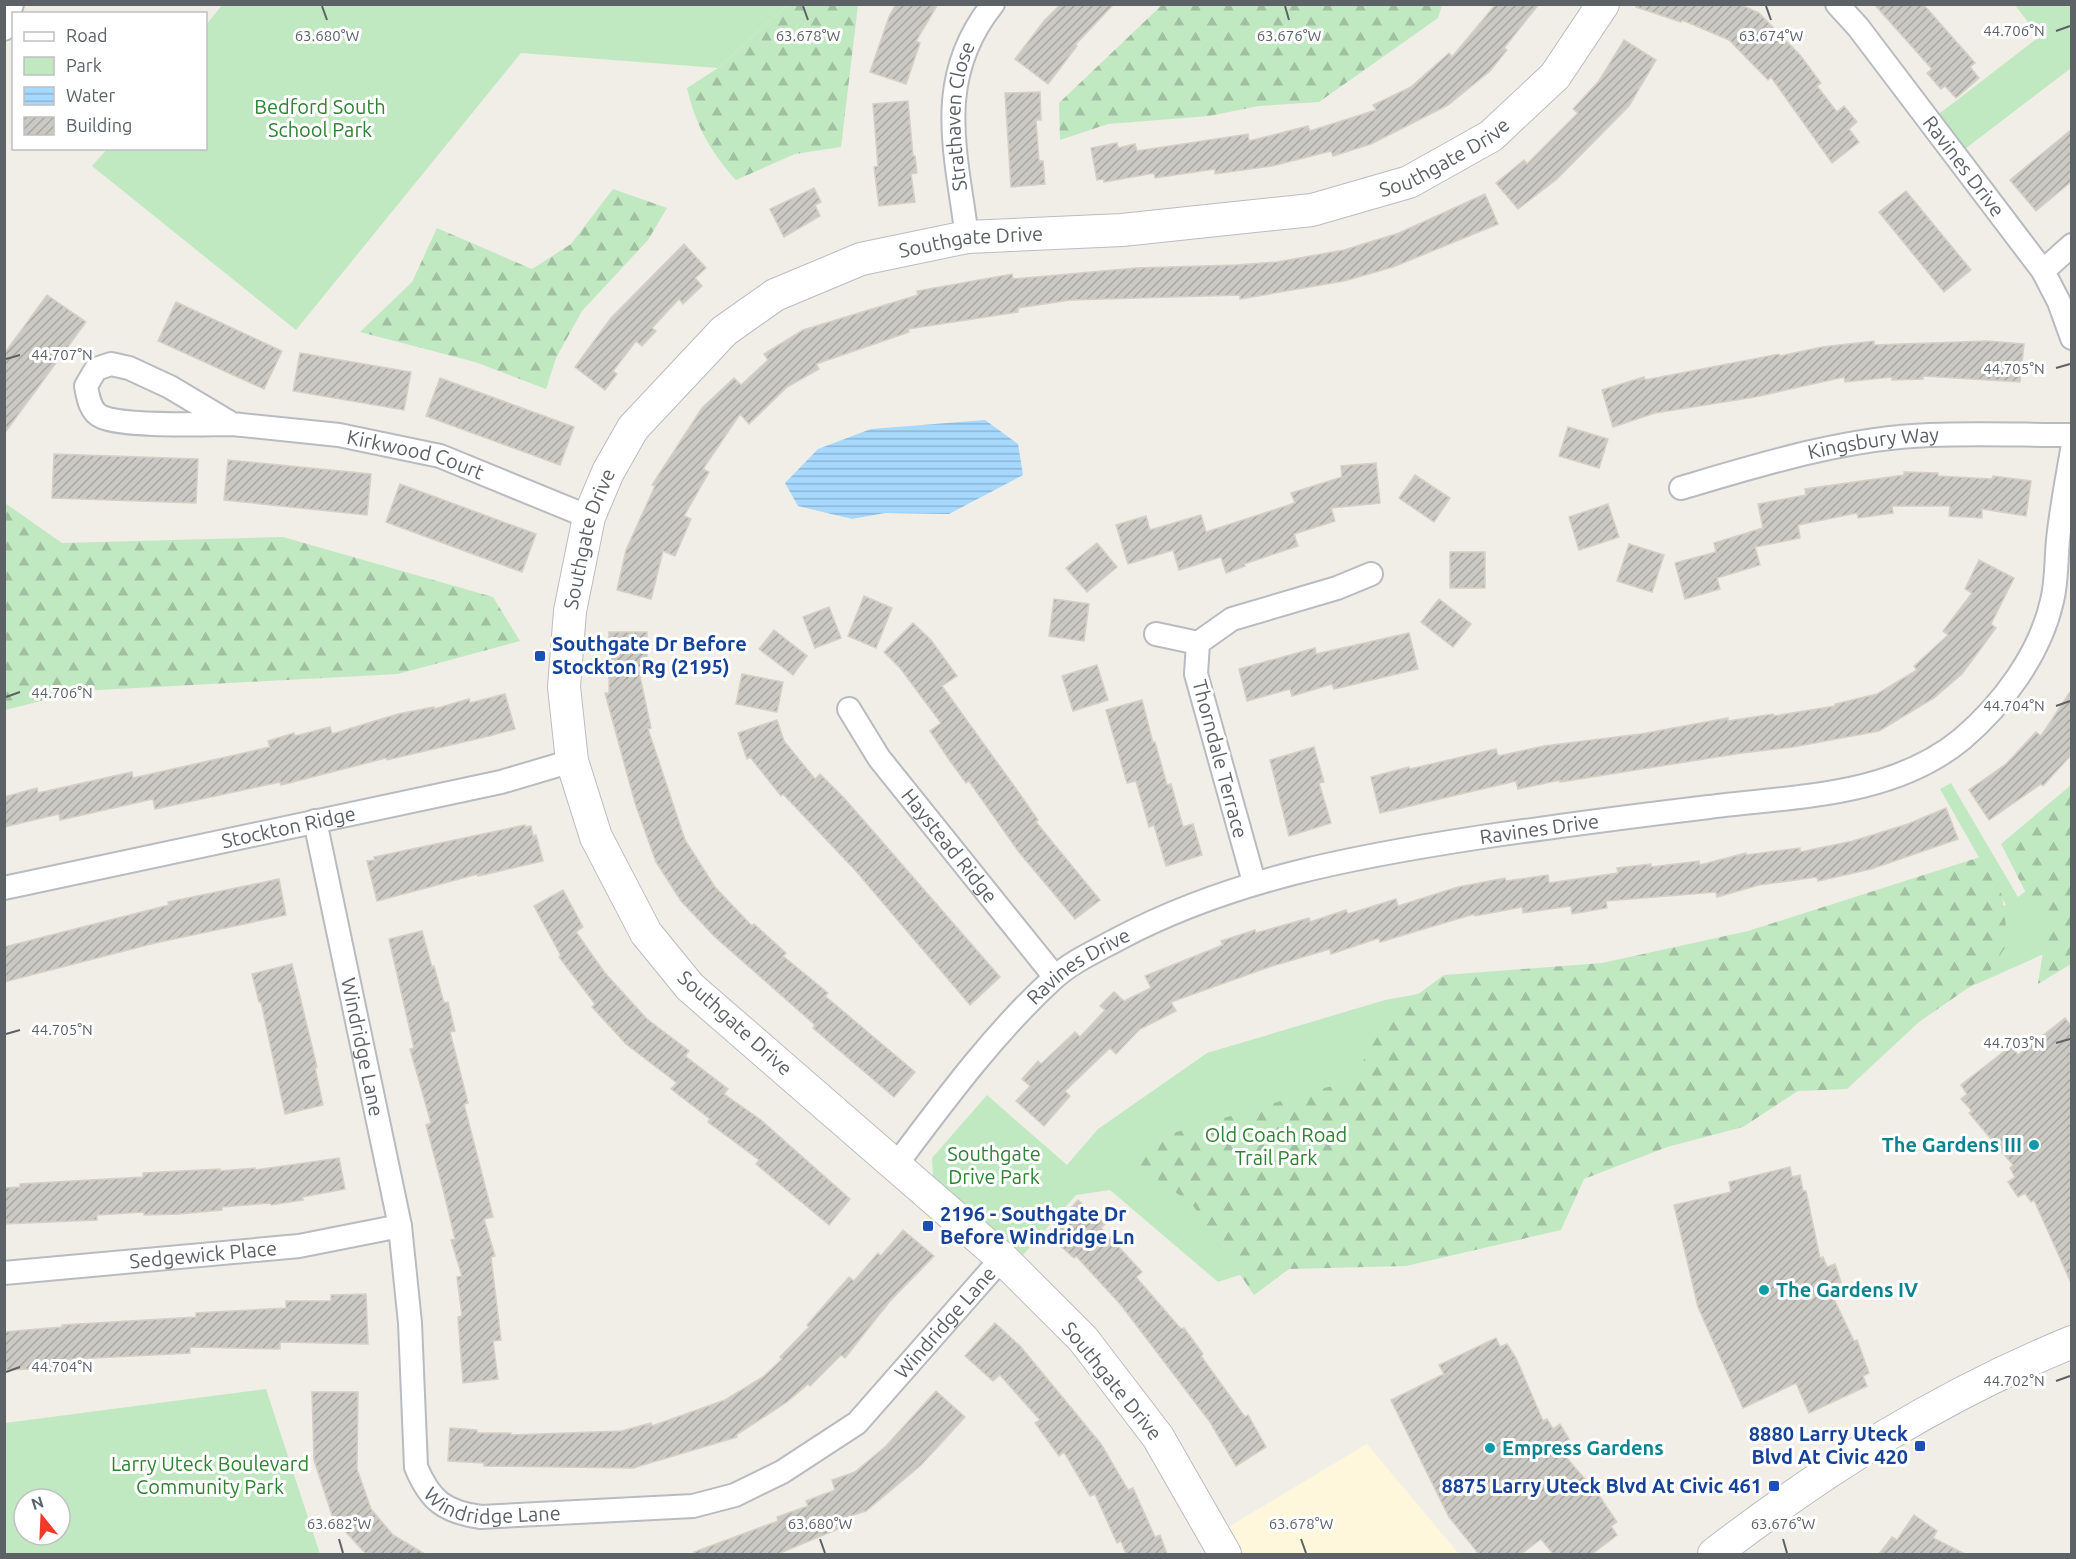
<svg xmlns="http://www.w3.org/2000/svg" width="2076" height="1559" font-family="Ubuntu,sans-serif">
<defs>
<pattern id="forest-firs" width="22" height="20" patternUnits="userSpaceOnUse" patternTransform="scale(1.5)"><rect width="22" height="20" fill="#c1e9c1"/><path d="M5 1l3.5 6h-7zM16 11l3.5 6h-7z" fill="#a0c0a1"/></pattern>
<pattern id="water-rules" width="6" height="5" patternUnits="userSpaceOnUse" patternTransform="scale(1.5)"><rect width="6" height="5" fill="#a7d9ff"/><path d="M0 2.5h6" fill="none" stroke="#8bb3d2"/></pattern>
<pattern id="building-hatch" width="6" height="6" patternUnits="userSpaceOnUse" patternTransform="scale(1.5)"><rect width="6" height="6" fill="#cbc9c3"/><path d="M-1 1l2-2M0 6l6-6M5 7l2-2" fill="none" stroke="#a8a7a2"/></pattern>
</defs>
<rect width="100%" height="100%" fill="#f0eee6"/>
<!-- commercial -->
<path fill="#fff7dc" d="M1367 1444 1459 1554H1239L1225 1529Z"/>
<!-- green -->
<g fill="#c1e9c1" fill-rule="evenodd">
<path d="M222 5H787L718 68 521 53 296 330 92 166 107 149 206 148V25Z"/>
<path d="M2015 5H2071V68L1961 152 1935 117 2039 37Z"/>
<path d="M1951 783 2018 897 2071 856V942L1544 1176 1218 1282 1110 1190 1076 1195 1023 1255 933 1177 932 1158 987 1095 1067 1165 1098 1129 1207 1053 1385 1000 1527 974 1936 921 2006 905 1940 789Z"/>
<path d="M266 1389 320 1554H5V1423ZM24 1499H60V1535H24Z"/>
</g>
<!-- forest -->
<g fill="url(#forest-firs)">
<path d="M1163 4H1442V5L1438 18 1319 102 1259 106 1209 116 1108 124 1060 140 1059 103Z"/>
<path d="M787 5H858L841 147 795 154 736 180C711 153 695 124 687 88L718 68Z"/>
<path d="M613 189 667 208 648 240 582 311 556 358 546 389 475 362 360 332 412 282 437 228 532 269 571 244Z"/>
<path d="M5 503 62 543 283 537 493 597 520 641 398 674 81 691 5 710Z"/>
<path d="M2071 785V964L2038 984 2046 932 2001 844Z"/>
<path d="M1980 857 2002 895 2008 943 1988 974 1919 1022 1847 1089 1798 1091 1743 1127 1667 1147 1584 1179 1561 1230 1406 1266 1289 1269 1254 1295 1192 1204 1132 1162 1163 1136 1352 1080 1390 1015 1444 975 1602 963 1748 931Z"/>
</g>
<!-- water -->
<path fill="url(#water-rules)" d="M985 420 1018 444 1023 475 949 514 885 513 852 519 798 506 785 483 818 449 871 429Z"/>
<!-- building -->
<g fill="url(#building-hatch)" stroke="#d6d0c4" stroke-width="1.5">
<path d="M896 4H938L916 41 920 43 906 84 870 72 889 17Z"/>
<path d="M1061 4H1114L1075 45 1077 46 1048 84 1015 59 1044 21Z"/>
<path d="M1496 4H1539L1504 48 1507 50 1490 71 1448 105 1371 144 1333 156 1331 151 1272 166 1215 174V169L1155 178 1154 173 1104 182V179L1097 180 1091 148 1117 143 1118 148 1135 144 1137 151 1248 134 1249 141 1308 126 1310 131 1376 110 1373 105 1411 87 1449 53 1452 57Z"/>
<path d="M1637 4H1739L1759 13 1800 55 1821 83 1817 86 1837 112 1844 106 1857 122 1849 129 1859 142 1832 163 1771 77 1768 80 1729 40 1682 20 1681 22 1636 7Z"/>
<path d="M1874 4H1923L1975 63 1970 67 1979 78 1956 98 1945 86 1941 89 1927 73 1932 69Z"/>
<path d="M1624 40 1656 60 1629 106 1557 179 1518 209 1496 183 1524 160 1527 164 1578 113 1573 109 1599 81Z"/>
<path d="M1040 92 1041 120H1036L1039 161H1043L1045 184 1011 187 1005 93Z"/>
<path d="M908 101 913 156H915L917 173 911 174 915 202 879 206 874 167 878 166 873 104Z"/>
<path d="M2072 129V181L2036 211 2010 180Z"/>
<path d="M814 188 821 202 815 205 820 216 784 237 770 209Z"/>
<path d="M1906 191 1971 270 1944 292 1879 212Z"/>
<path d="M1485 194 1498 224 1393 267 1344 281 1240 299V295L1070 300 1018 308V312L908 329 909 332 816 364 819 369 787 387 749 424 740 414 703 469 709 472 684 516 691 519 675 556 663 551 651 599 617 590 626 550 655 486 652 485 702 408 734 378 741 385 768 360 764 354 803 330 918 295 917 291 1012 274 1013 279 1136 268 1236 265 1277 262 1344 250 1399 233Z"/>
<path d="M684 244 706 268 695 278 702 286 683 304 679 299 652 328 656 331 642 346 636 341 613 371 617 374 605 390 575 367 611 318Z"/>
<path d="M47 295 86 322 4 434V354Z"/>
<path d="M176 302 282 351 264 389 158 341Z"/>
<path d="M1874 341V345L1987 341 2024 344 2020 382 1923 376V379L1892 380V377L1845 382 1844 377 1755 397 1655 413 1613 427 1602 390 1644 377 1645 380 1779 354 1780 356 1822 347Z"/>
<path d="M300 353 411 372 404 410 293 391Z"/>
<path d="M440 378 574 427 560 465 426 416Z"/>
<path d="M1568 427 1608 439 1599 468 1559 456Z"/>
<path d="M54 454 198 459 196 503 52 498Z"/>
<path d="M228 460 371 474 367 515 224 500Z"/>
<path d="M1376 463 1380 503 1331 508 1335 521 1294 534 1298 546 1244 564 1245 566 1226 573 1221 557 1179 570 1173 550 1128 564 1116 525 1146 516 1150 530 1201 515 1206 532 1295 503 1291 493 1342 477 1341 466Z"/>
<path d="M1904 472 1938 473V476L1992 479 1993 476 2031 481 2026 516 1982 509V518L1949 516 1950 506H1892L1893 513 1858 518 1857 513 1798 525 1800 538 1755 547 1760 565 1717 578 1720 589 1685 599 1675 563 1716 552 1714 543 1763 528 1758 504 1806 495 1805 489 1904 475Z"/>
<path d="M1415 475 1450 498 1434 522 1399 498Z"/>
<path d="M400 484 536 534 522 572 386 522Z"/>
<path d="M1608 504 1619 537 1579 550 1569 517Z"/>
<path d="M1097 543 1117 567 1087 592 1066 568Z"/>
<path d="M1629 544 1664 555 1652 592 1617 581Z"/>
<rect x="1450" y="552" width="35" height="36"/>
<path d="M1979 560 2014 578 1991 624 1996 628 1962 674 1934 698 1879 731 1793 747 1742 753 1560 782V780L1518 789 1516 781 1380 813 1371 777 1409 767 1410 769 1496 749 1498 756 1544 746 1641 734 1728 718V721L1773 714 1774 716 1835 706V704L1877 694 1917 670 1914 666 1948 635 1943 631 1972 593 1965 589Z"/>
<path d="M864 596 892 608 876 648 848 636Z"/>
<path d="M1054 599 1089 604 1084 641 1049 636Z"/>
<path d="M1439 599 1471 624 1453 647 1421 622Z"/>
<path d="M829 607 841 638 815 648 803 617Z"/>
<path d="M913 623 931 640 957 676 942 686 1017 790 1038 820 1036 822 1100 900 1075 919 1018 851 969 781 966 783 950 761 930 731 941 723 900 668 884 652Z"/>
<path d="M774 630 807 656 793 675 759 649Z"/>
<path d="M609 632H647V667H638L651 728 648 729 685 840 715 887 752 926 754 924 786 953 783 956 828 993 825 996 915 1072 894 1097 813 1028 815 1025 715 937 681 901 656 862 635 803 605 693H609Z"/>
<path d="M1409 633 1418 669 1334 689 1332 684 1292 696 1290 689 1247 701 1239 669 1315 648 1316 654Z"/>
<path d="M1097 665 1108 700 1073 711 1062 676Z"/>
<path d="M742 674 783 682 777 712 736 704Z"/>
<path d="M2072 689V754L2043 786 2041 784 1989 820 1969 790 2006 764 2036 732 2041 736Z"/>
<path d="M505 694 515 729 489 736 387 760 386 758 281 785 280 782 155 809 153 799 60 820 59 814 4 827V797L37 788 38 793 132 772 133 778 270 747 268 741 294 733 295 736 330 727 332 734 398 714 434 707V709L469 699 470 703Z"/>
<path d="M1142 700 1153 743 1155 742 1167 785 1171 784 1183 827 1193 824 1202 855 1166 866 1154 825 1149 827 1136 781 1127 783 1106 710Z"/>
<path d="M777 720 784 741 815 779 820 774 845 799 1000 977 970 1005 855 870 783 794 781 796 750 757 747 759 738 733Z"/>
<path d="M1314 747 1324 782 1319 783 1331 823 1289 836 1270 760Z"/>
<path d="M1946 808 1958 839 1871 869 1818 881 1817 877 1759 885 1717 897 1716 892 1606 901 1607 908 1572 914 1571 906 1523 913 1522 907 1475 916 1474 914 1380 942 1379 938 1331 954 1330 949 1269 967 1171 1002 1176 1011 1140 1029 1116 1054 1110 1048 1065 1091 1070 1096 1044 1126 1016 1101 1030 1086 1022 1079 1038 1061 1041 1064 1075 1032 1080 1037 1105 1010 1100 1006 1114 992 1124 1001 1151 988 1145 976 1223 945 1221 941 1255 930 1256 933 1309 918 1310 922 1346 910 1348 914 1396 899 1398 906 1458 887 1505 878 1506 881 1548 875 1549 883 1618 873 1617 868 1651 864V867L1699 861 1700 865 1746 853V855L1800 848V852L1853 841 1908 824Z"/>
<path d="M525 825V827L531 826 533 836 536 835 543 861 478 876V874L377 901 367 861 375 860 374 857Z"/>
<path d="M279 879 286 915 155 943 4 982V947L169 905 168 902Z"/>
<path d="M563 890 583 927 576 932 605 973 647 1019 689 1051 685 1056 728 1089 724 1094 761 1120 850 1199 829 1225 756 1164 759 1160 708 1122 710 1119 671 1089 677 1083 626 1044 592 1007 595 1004 559 957 561 956 534 906Z"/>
<path d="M422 931 432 967 434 966 444 1003 448 1002 455 1031 450 1032 468 1103 464 1104 493 1217 484 1219 495 1256 491 1257 501 1340 493 1341 498 1379 463 1383 458 1317 462 1316 457 1277 462 1276 451 1240 455 1239 444 1193 426 1125 431 1123 410 1049 414 1048 389 939Z"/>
<path d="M292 964 317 1067 315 1068 323 1105 285 1114 261 1002H259L252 974Z"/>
<path d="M2065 1018 2072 1027V1285L2034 1200 2031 1202 2025 1193 2018 1197 2008 1182 2015 1177 2010 1168 2013 1165 1969 1113 1972 1111 1961 1099 1967 1094 1961 1085 2011 1046 2018 1055Z"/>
<path d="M339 1158 345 1189 302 1197 303 1200 271 1205 270 1203 222 1207V1210L179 1214 144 1215V1212L97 1215V1220L4 1224V1188L20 1187V1184L143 1177V1173L220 1169V1171L255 1168V1170Z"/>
<path d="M1790 1167 1792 1177 1800 1175 1803 1191H1806L1820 1258 1823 1257 1827 1267 1835 1264 1841 1282 1833 1285 1836 1295 1833 1297 1854 1341 1857 1340 1869 1373 1863 1376 1867 1386 1809 1413 1796 1383 1743 1408 1698 1307 1674 1205 1731 1192 1729 1182Z"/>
<path d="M1078 1200 1105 1224 1101 1228 1142 1272 1136 1277 1181 1329 1184 1328 1203 1354 1201 1356 1245 1417 1248 1415 1266 1447 1236 1466 1210 1422 1121 1305 1076 1256 1074 1258 1047 1234Z"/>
<path d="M903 1230 934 1256 890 1301 845 1358 841 1355 810 1386 808 1384 787 1402 736 1435 737 1437 633 1468 484 1466V1463L448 1461 450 1428 477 1430V1433H511V1435L622 1431 651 1423 652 1426 725 1400 763 1377 782 1359 780 1357 809 1327 807 1325 849 1277 854 1281 878 1253 881 1256Z"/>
<path d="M366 1294 368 1344 280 1342V1349L190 1347V1353L57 1360 58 1368 4 1370V1332L62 1327V1325L196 1317V1313L286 1308V1301H331V1295Z"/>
<path d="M995 1323 1021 1347 1101 1444 1128 1490 1133 1488 1155 1537 1160 1535 1167 1554H1126L1121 1541 1117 1543 1095 1494 1090 1496 1064 1452 1059 1456 1035 1423 1040 1420 1000 1375 993 1381 965 1356Z"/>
<path d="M1496 1338 1500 1347 1507 1344 1516 1358 1543 1421 1547 1419 1553 1429 1560 1424 1569 1439 1562 1444 1568 1453 1565 1456 1598 1494 1617 1522 1611 1526 1617 1535 1592 1554H1553L1541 1539 1521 1554H1479L1449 1517 1391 1400 1444 1374 1439 1365Z"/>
<path d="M936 1391 965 1417 921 1465 866 1511 837 1520 840 1528 778 1554H694V1552L778 1521 777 1517 808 1506 806 1501 835 1490 832 1480 855 1472 886 1446Z"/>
<path d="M312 1392H358L357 1469 371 1509 393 1535 425 1554H366L333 1518 314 1460Z"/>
<path d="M1914 1515 1937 1531 1933 1538 1965 1554H1879L1892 1537 1897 1540Z"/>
</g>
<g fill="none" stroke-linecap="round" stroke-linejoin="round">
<defs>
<g id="street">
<path id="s1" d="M1837 4 1858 27 2043 271 2059 302 2072 338"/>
<path d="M4 29 12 4"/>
<path id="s2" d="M967 237C956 151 933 79 993 4"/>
<path d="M2043 271 2072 245"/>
<path id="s3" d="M232 424C204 424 125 427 102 417 90 412 88 397 86 386L96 369 111 364 129 368 170 387 232 424 339 435 440 456 589 517"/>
<path id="s4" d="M1681 488C1762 464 1845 438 1930 435 1977 433 2025 435 2072 435"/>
<path d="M1156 634 1198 643"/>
<path id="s5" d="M849 709 879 758 1055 977"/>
<path id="s6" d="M315 821 400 1226 410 1323 416 1467C430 1501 445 1512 481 1517L693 1506 735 1495 782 1472 857 1423 1002 1258"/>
<path d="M1254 882 1196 674 1198 643 1232 619 1337 588 1371 574"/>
<path id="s7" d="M4 888 501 782 572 761"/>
<path id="s8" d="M896 1165C944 1101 994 1033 1053 979 1071 962 1096 951 1118 939 1231 879 1357 856 1482 837 1558 826 1633 816 1709 807 1794 796 1892 797 1962 739 2003 704 2040 654 2052 601 2057 581 2056 560 2058 540 2061 510 2067 480 2072 450"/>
<path id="s9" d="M4 1273 299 1246 400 1226"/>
</g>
<g id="secondary">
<path id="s10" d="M1225 1554 1158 1437 1083 1339 1002 1258 690 987 646 933 596 837 572 761 564 687 570 611 589 517 608 472 633 428 724 331 775 295 861 259 967 237 1122 230 1312 210 1409 182 1491 136 1555 76 1603 4"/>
<path d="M1714 1554C1826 1468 1940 1396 2072 1342"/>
</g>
</defs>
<!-- street casing -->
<use href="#street" stroke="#b8bbc0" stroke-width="26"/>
<!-- secondary casing -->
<use href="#secondary" stroke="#b9bcc2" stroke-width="34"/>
<!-- street -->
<use href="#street" stroke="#fff" stroke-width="22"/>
<!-- secondary -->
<use href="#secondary" stroke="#fff" stroke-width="32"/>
</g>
<!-- ticks -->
<path fill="none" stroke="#5d6267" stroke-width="2" d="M322 6 327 20M803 6 808 20M1285 6 1289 20M1766 6 1771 20M2056 31 2070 26M6 359 20 355M2056 368 2070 364M6 697 20 692M2056 706 2070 701M6 1034 20 1030M2056 1043 2070 1039M6 1372 20 1367M2056 1381 2070 1376M339 1539 343 1553M820 1539 825 1553M1301 1539 1306 1553M1783 1539 1787 1553"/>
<!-- markers -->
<g fill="#1a4fb4" stroke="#fff" stroke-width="2">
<rect x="534" y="650" width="12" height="12" rx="3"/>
<rect x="922" y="1220" width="12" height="12" rx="3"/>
<rect x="1914" y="1440" width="12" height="12" rx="3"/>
<rect x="1768" y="1480" width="12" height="12" rx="3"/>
</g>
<g fill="#0f9aa8" stroke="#fff" stroke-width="2">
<circle cx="2034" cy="1145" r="6"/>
<circle cx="1764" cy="1290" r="6"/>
<circle cx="1490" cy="1448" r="6"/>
</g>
<g text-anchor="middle" stroke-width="6" stroke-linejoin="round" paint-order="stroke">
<!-- park labels -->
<g font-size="20" fill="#308334" stroke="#fff">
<text x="320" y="114">Bedford South<tspan x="320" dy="23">School Park</tspan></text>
<text x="1276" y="1142">Old Coach Road<tspan x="1276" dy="23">Trail Park</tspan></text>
<text x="994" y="1161">Southgate<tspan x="994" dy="23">Drive Park</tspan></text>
<text x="210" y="1471">Larry Uteck Boulevard<tspan x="210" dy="23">Community Park</tspan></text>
</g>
<!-- street labels -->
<g font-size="20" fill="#5d6267" stroke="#fff">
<text dy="7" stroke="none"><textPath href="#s2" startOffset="122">Strathaven Close</textPath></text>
<text dy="7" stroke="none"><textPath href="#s10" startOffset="2276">Southgate Drive</textPath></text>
<text dy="7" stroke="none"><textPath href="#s1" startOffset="206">Ravines Drive</textPath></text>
<text dy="7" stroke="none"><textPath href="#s10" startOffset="1790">Southgate Drive</textPath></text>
<text dy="7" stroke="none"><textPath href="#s4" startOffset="198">Kingsbury Way</textPath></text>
<text dy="7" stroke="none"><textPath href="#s3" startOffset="525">Kirkwood Court</textPath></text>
<text dy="7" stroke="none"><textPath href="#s10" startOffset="1269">Southgate Drive</textPath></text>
<text transform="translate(1220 759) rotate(75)" y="7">Thorndale Terrace</text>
<text dy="7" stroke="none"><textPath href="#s7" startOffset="291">Stockton Ridge</textPath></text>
<text dy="7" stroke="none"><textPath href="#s8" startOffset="758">Ravines Drive</textPath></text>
<text dy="7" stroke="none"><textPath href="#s5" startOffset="170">Haystead Ridge</textPath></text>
<text dy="7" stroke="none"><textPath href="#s8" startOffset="272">Ravines Drive</textPath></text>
<text transform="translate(735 1023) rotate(42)" y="7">Southgate Drive</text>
<text dy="7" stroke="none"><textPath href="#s6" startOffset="231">Windridge Lane</textPath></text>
<text dy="7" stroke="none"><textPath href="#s9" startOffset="200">Sedgewick Place</textPath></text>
<text dy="7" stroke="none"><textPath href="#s6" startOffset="1274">Windridge Lane</textPath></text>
<text transform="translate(1112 1381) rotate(51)" y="7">Southgate Drive</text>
<text dy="7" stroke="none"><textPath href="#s6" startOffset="752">Windridge Lane</textPath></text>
</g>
<!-- transit labels -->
<g font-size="20" font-weight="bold" fill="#164399" stroke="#fff" text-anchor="start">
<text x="552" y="651">Southgate Dr Before<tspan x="552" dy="23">Stockton Rg (2195)</tspan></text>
<text x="940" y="1221">2196 - Southgate Dr<tspan x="940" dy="23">Before Windridge Ln</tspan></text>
<text x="1908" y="1441" text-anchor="end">8880 Larry Uteck<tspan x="1908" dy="23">Blvd At Civic 420</tspan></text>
<text x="1762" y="1493" text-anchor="end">8875 Larry Uteck Blvd At Civic 461</text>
</g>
<!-- culture labels -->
<g font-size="20" font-weight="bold" fill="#0d838f" stroke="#fff" text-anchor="start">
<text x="2022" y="1152" text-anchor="end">The Gardens III</text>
<text x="1776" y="1297">The Gardens IV</text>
<text x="1502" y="1455">Empress Gardens</text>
</g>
</g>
<g font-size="15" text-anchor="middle" fill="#5d6267" stroke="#fff" stroke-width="6" stroke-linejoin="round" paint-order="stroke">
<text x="2014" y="36">44.706°N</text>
<text x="327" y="41">63.680°W</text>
<text x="808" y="41">63.678°W</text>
<text x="1289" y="41">63.676°W</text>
<text x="1771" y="41">63.674°W</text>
<text x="62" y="360">44.707°N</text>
<text x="2014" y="374">44.705°N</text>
<text x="62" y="698">44.706°N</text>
<text x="2014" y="711">44.704°N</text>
<text x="62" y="1035">44.705°N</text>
<text x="2014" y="1048">44.703°N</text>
<text x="62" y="1372">44.704°N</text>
<text x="2014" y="1386">44.702°N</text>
<text x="339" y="1529">63.682°W</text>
<text x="820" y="1529">63.680°W</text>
<text x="1301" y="1529">63.678°W</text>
<text x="1783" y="1529">63.676°W</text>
</g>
<!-- border -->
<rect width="2076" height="1559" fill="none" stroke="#5d6267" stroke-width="12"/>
<!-- legend -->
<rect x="12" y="12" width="195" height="138" fill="#ffffff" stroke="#bec0c2" stroke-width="1.5"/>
<rect x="24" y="32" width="30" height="9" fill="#ffffff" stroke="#bec0c2" stroke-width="1.5"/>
<text x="66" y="42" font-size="18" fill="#5d6267">Road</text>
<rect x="24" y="57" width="30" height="18" fill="#c1e9c1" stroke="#bec0c2" stroke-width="1.5"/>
<text x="66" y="72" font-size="18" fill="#5d6267">Park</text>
<rect x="24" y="87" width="30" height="18" fill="url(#water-rules)" stroke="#bec0c2" stroke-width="1.5"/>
<text x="66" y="102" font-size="18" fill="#5d6267">Water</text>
<rect x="24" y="117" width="30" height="18" fill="url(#building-hatch)" stroke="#bec0c2" stroke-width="1.5"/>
<text x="66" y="132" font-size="18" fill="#5d6267">Building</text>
<!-- north arrow -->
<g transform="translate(42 1517) rotate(342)"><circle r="28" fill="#ffffff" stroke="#bec0c2" stroke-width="1.5"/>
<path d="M0-4.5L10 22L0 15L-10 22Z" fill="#f2392a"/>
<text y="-9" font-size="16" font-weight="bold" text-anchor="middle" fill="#5d6267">N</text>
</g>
</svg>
